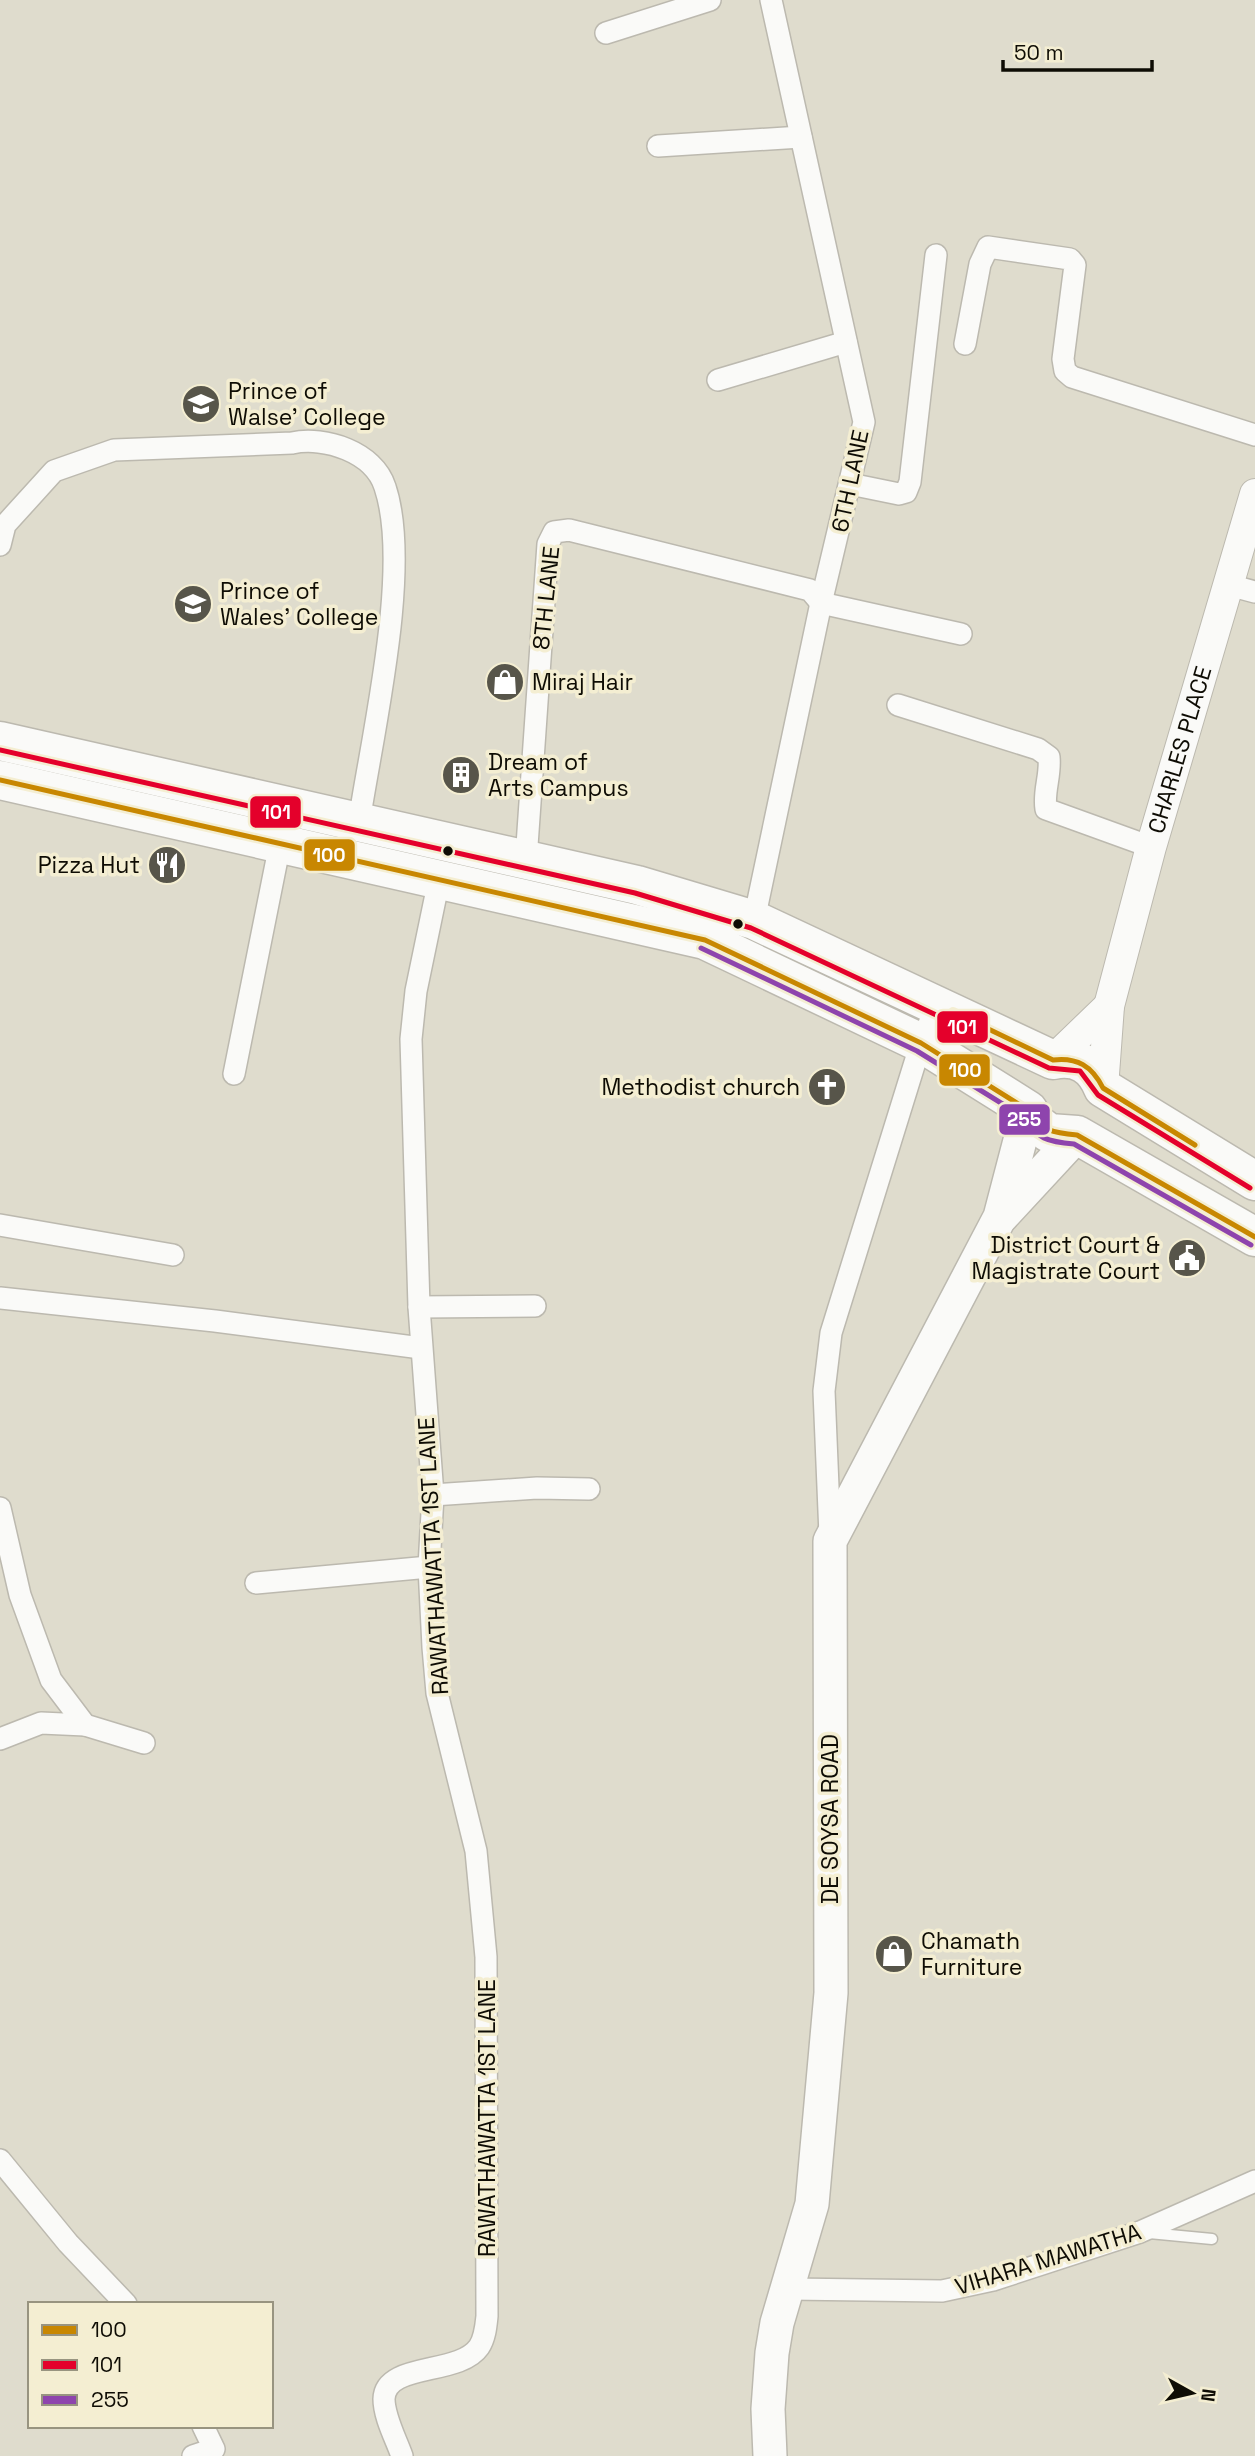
<svg xmlns="http://www.w3.org/2000/svg" width="1255" height="2456" font-family="'Space Grotesk',sans-serif">
<rect width="100%" height="100%" fill="#dfdccd"/>
<g fill="none" stroke-linecap="round" stroke-linejoin="round">
<defs>
<path id="lane" d="M1149 2233 1212 2239"/>
<g id="street">
<path d="M606 33 710 0"/>
<path d="M658 146 801 137"/>
<path d="M965 344 980 264 988 247 1070 259 1075 265 1063 359 1065 371 1072 377 1255 435"/>
<path d="M718 380 846 342"/>
<path d="M850 484 899 494 906 492 910 482 936 255"/>
<path d="M0 545 5 525 54 471 114 450 292 443C325 436 374 452 385 487 412 568 372 735 359 822"/>
<path d="M1229 585 1255 592"/>
<path d="M898 705 1038 749 1049 757C1051 776 1043 791 1046 809L1151 847"/>
<path d="M526 860 548 544 554 532 569 530 810 590 821 603 961 634"/>
<path d="M754 920 821 603 864 422 771 0"/>
<path d="M234 1074 280 844"/>
<path d="M0 1225 173 1255"/>
<path d="M0 1298 215 1321 421 1348"/>
<path d="M419 1307 535 1306"/>
<path d="M433 1495 537 1488 589 1489"/>
<path d="M0 1508 20 1595 51 1680 85 1725 144 1743"/>
<path d="M830 1535 824 1391 831 1333 921 1043 937 1005"/>
<path d="M256 1583 429 1567"/>
<path d="M0 1739 41 1723 85 1725"/>
<path d="M0 2160 68 2243 126 2304"/>
<path d="M789 2289 942 2291 993 2280 1140 2232 1255 2181"/>
<path d="M193 2456 214 2449 203 2426"/>
<path d="M402 2456C396 2439 384 2417 384 2399 385 2362 459 2376 479 2347 485 2338 486 2326 487 2316L486 1957 476 1851 437 1693 433 1647 429 1567 433 1495 419 1307 411 1039 416 991 439 880"/>
</g>
<g id="secondary">
<path d="M1053 1060 1109 1006"/>
<path id="s1" d="M1103 1088 1109 1006 1151 847 1255 494"/>
</g>
<g id="primary">
<path d="M1002 1216 1077 1135"/>
<path d="M770 2456 768 2409 772 2353 777 2323 812 2204 831 1993 830 1541 1000 1217 1028 1110"/>
</g>
<g id="highway">
<path d="M0 741 637 885 754 920 1053 1060C1078 1055 1094 1066 1103 1088L1255 1181"/>
<path d="M0 780 705 940 921 1043 1028 1110 1037 1124 1049 1133 1077 1135 1255 1237"/>
</g>
</defs>
<!-- lane casing -->
<use href="#lane" stroke="#bcb9af" stroke-width="13"/>
<!-- street casing -->
<use href="#street" stroke="#bcb9af" stroke-width="24"/>
<!-- secondary casing -->
<use href="#secondary" stroke="#bcb9af" stroke-width="32"/>
<!-- primary casing -->
<use href="#primary" stroke="#bcb9af" stroke-width="36"/>
<!-- highway casing -->
<use href="#highway" stroke="#bcb9af" stroke-width="41"/>
<!-- lane -->
<use href="#lane" stroke="#fafaf8" stroke-width="10"/>
<!-- street -->
<use href="#street" stroke="#fafaf8" stroke-width="21"/>
<!-- secondary -->
<use href="#secondary" stroke="#fafaf8" stroke-width="30"/>
<!-- primary -->
<use href="#primary" stroke="#fafaf8" stroke-width="33"/>
<!-- highway -->
<use href="#highway" stroke="#fafaf8" stroke-width="38"/>
<defs>
<g id="bus-1">
<path d="M0 780 705 940 921 1043 1028 1110C1042 1131 1053 1133 1077 1135L1255 1237"/>
<path d="M953 1012 1053 1060C1077 1057 1092 1066 1103 1088L1195 1145"/>
</g>
<path id="bus-2" d="M0 750 635 893 751 928 1049 1068 1080 1071 1098 1095 1250 1188"/>
<path id="bus-3" d="M701 948 917 1051 1022 1116C1036 1139 1049 1142 1074 1144L1251 1245"/>
</defs>
<!-- bus-1 casing -->
<use href="#bus-1" stroke="#f4eed2" stroke-width="10"/>
<!-- bus-2 casing -->
<use href="#bus-2" stroke="#f4eed2" stroke-width="10"/>
<!-- bus-3 casing -->
<use href="#bus-3" stroke="#f4eed2" stroke-width="10"/>
<!-- bus-1 -->
<use href="#bus-1" stroke="#c88701" stroke-width="5"/>
<!-- bus-2 -->
<use href="#bus-2" stroke="#e4002b" stroke-width="5"/>
<!-- bus-3 -->
<use href="#bus-3" stroke="#8e44ad" stroke-width="5"/>
</g>
<!-- icons -->
<defs>
<symbol id="university-disc" viewBox="-11 -11 22 22"><circle r="9.5" fill="#57554a" stroke="#f4eed2"/><path d="M0-5L7-2L0 1L-7-2ZM-4 1L0 2.5L4 1V4Q0 6-4 4Z" fill="#fff"/></symbol>
<symbol id="school-disc" viewBox="-11 -11 22 22"><circle r="9.5" fill="#57554a" stroke="#f4eed2"/><path d="M0-5L7-2L0 1L-7-2ZM-4 1L0 2.5L4 1V4Q0 6-4 4Z" fill="#fff"/></symbol>
<symbol id="shop-disc" viewBox="-11 -11 22 22"><circle r="9.5" fill="#57554a" stroke="#f4eed2"/><path d="M-5-2.5h2.3a2.7 3.5 0 0 1 5.4 0H5L5.5 6h-11ZM-1.5-2.5h3a1.5 2.3 0 0 0-3 0Z" fill="#fff"/></symbol>
<symbol id="building-disc" viewBox="-11 -11 22 22"><circle r="9.5" fill="#57554a" stroke="#f4eed2"/><path d="M-4-6H4V6H1V3H-1V6H-4ZM-2.5-4.3h1.7v1.8h-1.7ZM.8-4.3h1.7v1.8H.8ZM-2.5-1h1.7V.8h-1.7ZM.8-1h1.7V.8H.8Z" fill="#fff"/></symbol>
<symbol id="restaurant-disc" viewBox="-11 -11 22 22"><circle r="9.5" fill="#57554a" stroke="#f4eed2"/><path d="M-5-6h1v4h1v-4h1v4h1v-4h1v5L-1.5 .5V6h-2V.5L-5-1ZM5-6V6H3V1.5H1.5Q1.5-4 5-6Z" fill="#fff"/></symbol>
<symbol id="church-disc" viewBox="-11 -11 22 22"><circle r="9.5" fill="#57554a" stroke="#f4eed2"/><path d="M-1.2-6h2.4v3.5h3.3v2.4h-3.3V6h-2.4V-.1h-3.3v-2.4h3.3Z" fill="#fff"/></symbol>
<symbol id="civic-disc" viewBox="-11 -11 22 22"><circle r="9.5" fill="#57554a" stroke="#f4eed2"/><path d="M-.6-6.5H3V-4.5H.6V-3L4-1V1h2V6H-6V1h2V-1L-.6-3ZM-1.2 2.5V6h2.4V2.5Z" fill="#fff"/></symbol>
</defs>
<g fill-rule="evenodd">
<use href="#university-disc" x="179" y="382" width="44" height="44"/>
<use href="#school-disc" x="171" y="582" width="44" height="44"/>
<use href="#shop-disc" x="483" y="660" width="44" height="44"/>
<use href="#building-disc" x="439" y="753" width="44" height="44"/>
<use href="#restaurant-disc" x="145" y="843" width="44" height="44"/>
<use href="#church-disc" x="805" y="1065" width="44" height="44"/>
<use href="#civic-disc" x="1165" y="1236" width="44" height="44"/>
<use href="#shop-disc" x="872" y="1932" width="44" height="44"/>
</g>
<!-- markers -->
<g fill="#0e0c04" stroke="#f4eed2" stroke-width="2.5">
<circle cx="448" cy="851" r="6"/>
<circle cx="738" cy="924" r="6"/>
</g>
<g text-anchor="middle" stroke-width="7" stroke-linejoin="round" paint-order="stroke">
<!-- poi labels -->
<g font-size="23" fill="#0e0c04" stroke="#f4eed2" text-anchor="start">
<text x="228" y="399">Prince of<tspan x="228" dy="26">Walse' College</tspan></text>
<text x="220" y="599">Prince of<tspan x="220" dy="26">Wales' College</tspan></text>
<text x="532" y="690">Miraj Hair</text>
<text x="488" y="770">Dream of<tspan x="488" dy="26">Arts Campus</tspan></text>
<text x="140" y="873" text-anchor="end">Pizza Hut</text>
<text x="800" y="1095" text-anchor="end">Methodist church</text>
<text x="1160" y="1253" text-anchor="end">District Court &amp;<tspan x="1160" dy="26">Magistrate Court</tspan></text>
<text x="921" y="1949">Chamath<tspan x="921" dy="26">Furniture</tspan></text>
</g>
<!-- street labels -->
<g font-size="23" fill="#0e0c04" stroke="#f4eed2">
<text transform="translate(850 481) rotate(-78)" y="8">6TH LANE</text>
<text transform="translate(546 598) rotate(-84)" y="8">8TH LANE</text>
<text dy="8" stroke="none"><textPath href="#s1" startOffset="348">CHARLES PLACE</textPath></text>
<text transform="translate(433 1556) rotate(-93)" y="8">RAWATHAWATTA 1ST LANE</text>
<text transform="translate(830 1819) rotate(-90)" y="8">DE SOYSA ROAD</text>
<text transform="translate(487 2118) rotate(-90)" y="8">RAWATHAWATTA 1ST LANE</text>
<text transform="translate(1048 2259) rotate(-17)" y="8">VIHARA MAWATHA</text>
</g>
</g>
<g stroke="#f4eed2" stroke-width="2.5">
<rect x="249" y="795" width="53" height="34" rx="7" fill="#e4002b"/>
<rect x="303" y="838" width="53" height="34" rx="7" fill="#c88701"/>
<rect x="936" y="1010" width="53" height="34" rx="7" fill="#e4002b"/>
<rect x="938" y="1053" width="53" height="34" rx="7" fill="#c88701"/>
<rect x="998" y="1103" width="53" height="33" rx="7" fill="#8e44ad"/>
</g>
<g font-size="19" text-anchor="middle" font-weight="bold" fill="#fff">
<text x="276" y="819">101</text>
<text x="329" y="862">100</text>
<text x="962" y="1034">101</text>
<text x="965" y="1077">100</text>
<text x="1024" y="1126">255</text>
</g>
<!-- legend -->
<rect x="28" y="2302" width="245" height="126" fill="#f4eed2" stroke="#989480" stroke-width="2"/>
<rect x="42" y="2325" width="35" height="10" fill="#c88701" stroke="#989480" stroke-width="2"/>
<text x="91" y="2337" font-size="21" fill="#0e0c04">100</text>
<rect x="42" y="2360" width="35" height="10" fill="#e4002b" stroke="#989480" stroke-width="2"/>
<text x="91" y="2372" font-size="21" fill="#0e0c04">101</text>
<rect x="42" y="2395" width="35" height="10" fill="#8e44ad" stroke="#989480" stroke-width="2"/>
<text x="91" y="2407" font-size="21" fill="#0e0c04">255</text>
<!-- north arrow -->
<g transform="translate(1192 2393) rotate(98)" stroke="#f4eed2" stroke-width="5" paint-order="stroke">
<path d="M0-5L12 26L0 18L-12 26Z" fill="#0e0c04"/>
<text y="-10" font-size="19" font-weight="bold" text-anchor="middle" fill="#0e0c04">N</text>
</g>
<!-- scale -->
<path d="M1003 60v10h149v-10" fill="none" stroke="#0e0c04" stroke-width="3.5"/>
<text x="1014" y="60" font-size="21" fill="#0e0c04" stroke="#f4eed2" stroke-width="5" paint-order="stroke">50 m</text>
</svg>
